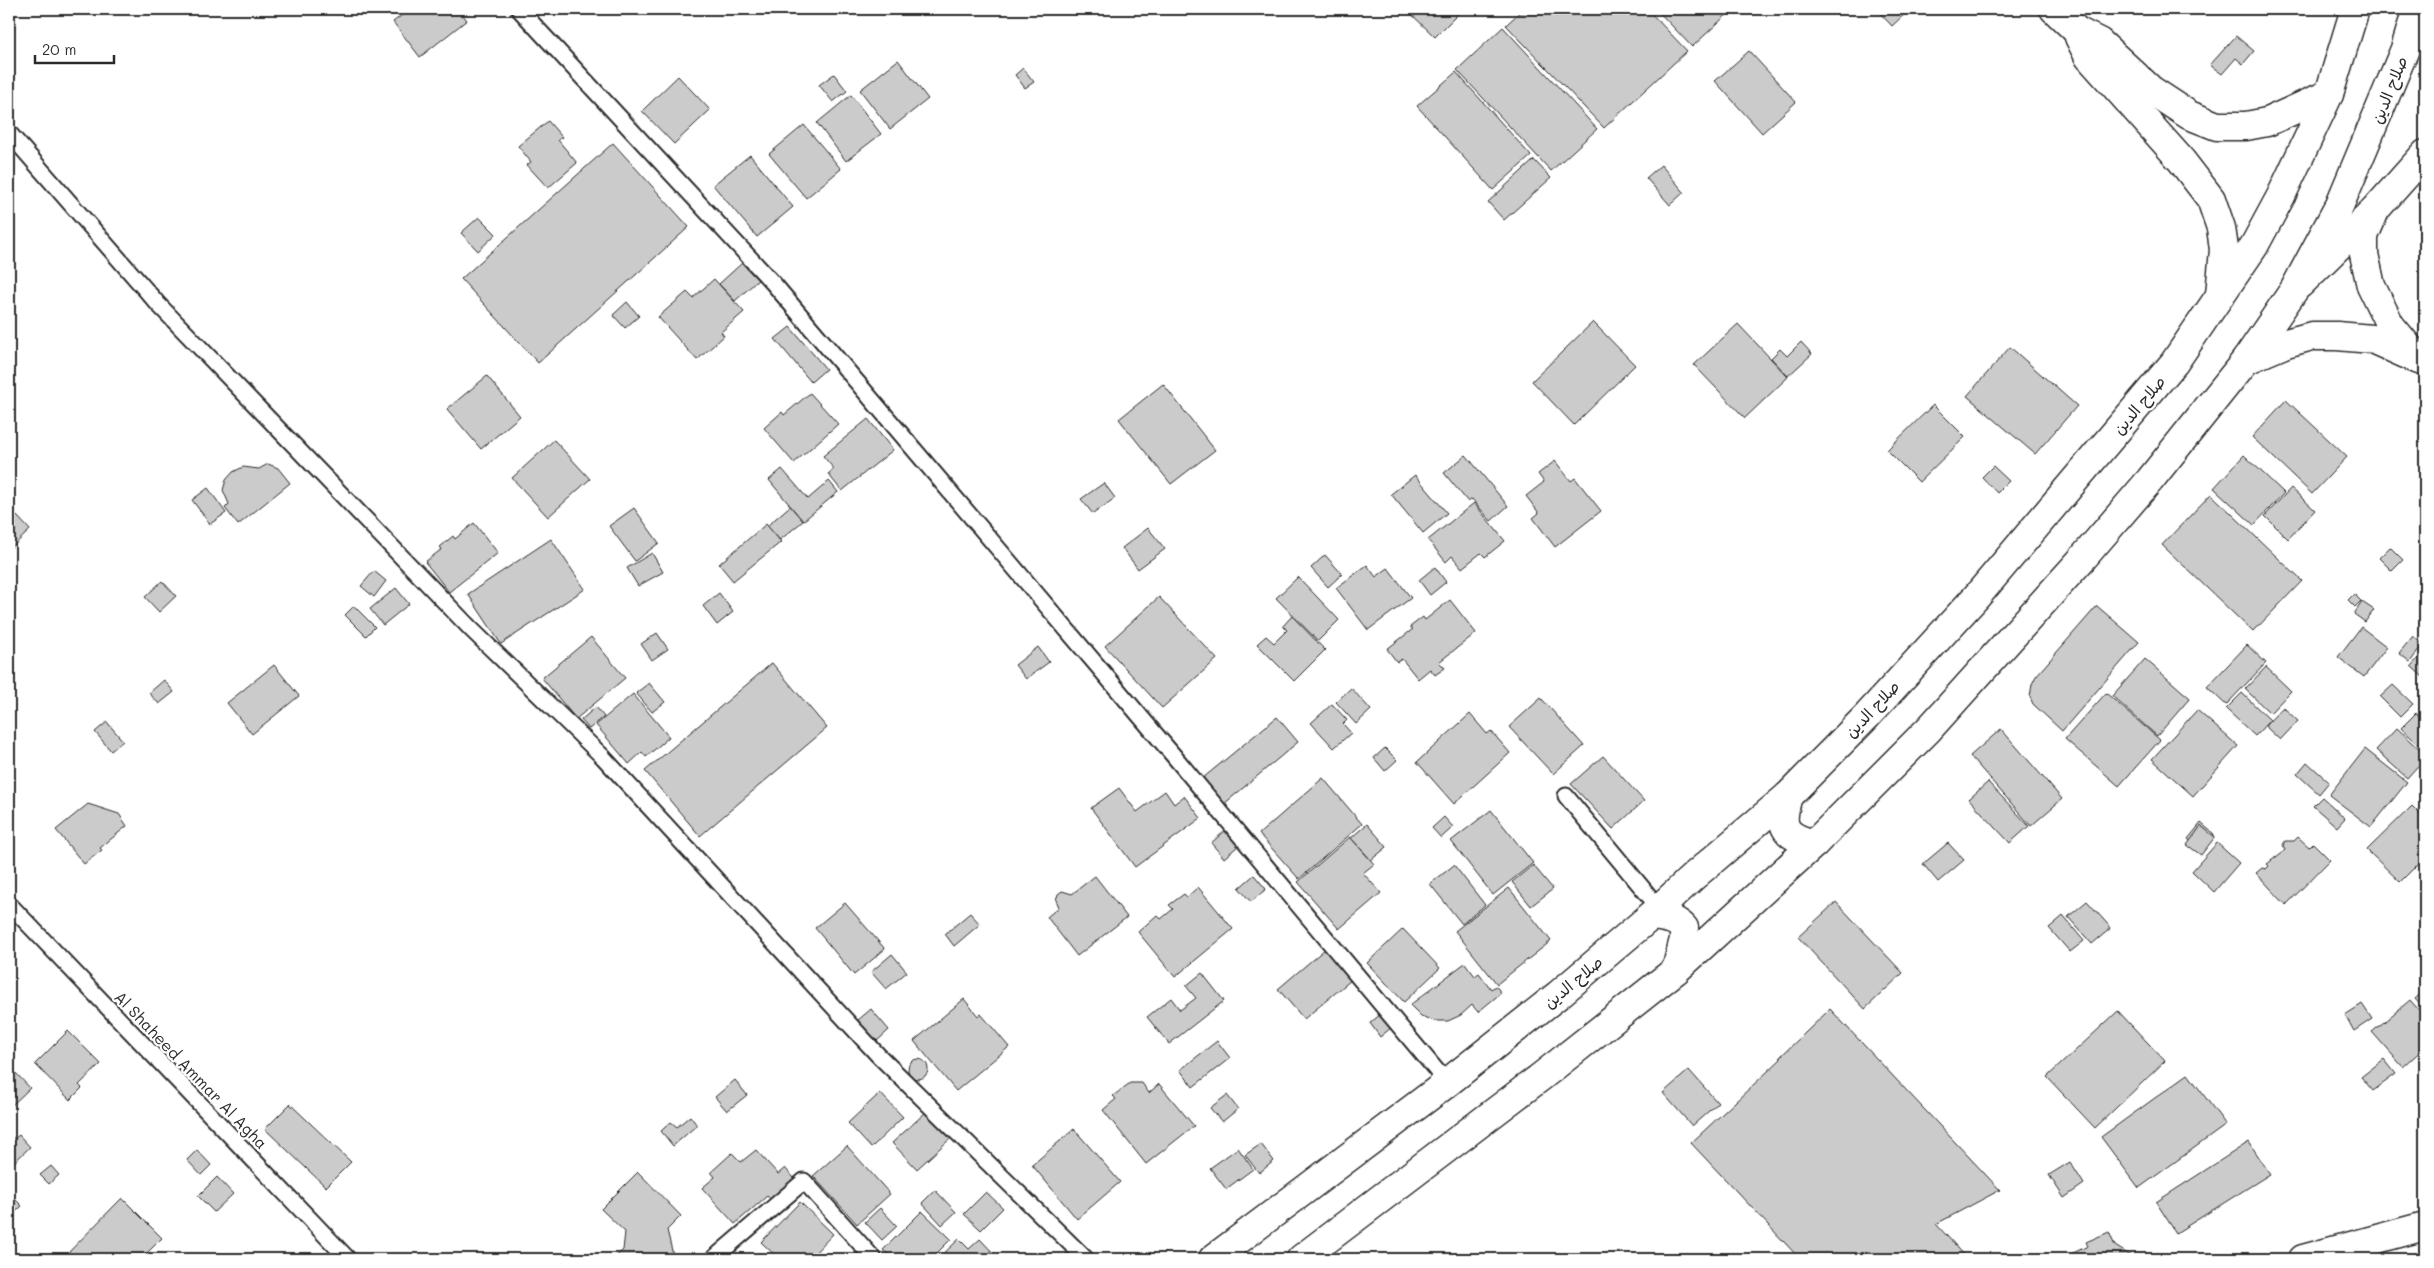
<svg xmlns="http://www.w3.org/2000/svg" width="2434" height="1268" font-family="Mali,'Playpen Sans Arabic',sans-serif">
<rect width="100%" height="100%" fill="#fff"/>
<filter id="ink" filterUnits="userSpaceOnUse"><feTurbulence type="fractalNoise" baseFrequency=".02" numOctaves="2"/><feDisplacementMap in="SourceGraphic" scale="10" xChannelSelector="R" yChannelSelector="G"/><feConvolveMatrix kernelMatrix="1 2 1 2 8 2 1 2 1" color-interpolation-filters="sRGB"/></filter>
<g filter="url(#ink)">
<!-- building -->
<g fill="#cbcbcb" stroke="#2b2b2b">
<path d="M410 9H458L467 20 420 57 393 22Z"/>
<path d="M1406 9H1463L1435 37Z"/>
<path d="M1523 9H1647L1687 51 1604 128 1506 25Z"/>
<path d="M1656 9H1733L1692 47Z"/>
<path d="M1876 9H1910L1892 26Z"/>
<path d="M1503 27 1597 129 1551 171 1457 70Z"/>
<path d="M2236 36 2254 51 2243 64 2236 58 2222 74 2210 65Z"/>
<path d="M1749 51 1796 102 1762 133 1715 81Z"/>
<path d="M898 60 928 99 890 129 860 90Z"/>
<path d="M1023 68 1034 82 1025 88 1015 75Z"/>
<path d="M1456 72 1531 156 1493 190 1417 106Z"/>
<path d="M834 74 847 91 833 102 819 85Z"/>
<path d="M678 76 710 110 674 144 642 111Z"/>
<path d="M851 95 881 134 846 161 817 123Z"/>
<path d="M548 121 562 137 558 140 577 163 548 188 527 165 531 162 518 146Z"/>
<path d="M804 125 841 169 806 198 769 154Z"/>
<path d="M613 143 689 227 538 363 461 279Z"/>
<path d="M750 155 793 207 757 237 713 185Z"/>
<path d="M1534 160 1551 178 1504 220 1488 202Z"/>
<path d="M1661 165 1684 192 1670 205 1646 178Z"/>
<path d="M479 217 496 234 478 251 461 233Z"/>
<path d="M742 263 758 280 735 301 719 284Z"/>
<path d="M714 279 744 312 721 332 724 336 697 360 658 317 687 292 693 298Z"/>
<path d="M627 302 639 316 625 328 613 315Z"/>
<path d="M1593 322 1635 365 1574 425 1532 381Z"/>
<path d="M1738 324 1788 377 1745 418 1694 365Z"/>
<path d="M790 327 826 369 811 382 775 339Z"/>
<path d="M1801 342 1812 354 1788 376 1771 358 1780 349 1787 356Z"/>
<path d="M2010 347 2077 406 2035 454 1967 396Z"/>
<path d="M487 376 520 416 481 449 447 409Z"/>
<path d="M1163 384 1215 450 1171 484 1119 419Z"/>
<path d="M810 393 838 424 794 463 764 428 782 412 784 415Z"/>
<path d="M2286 400 2347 457 2312 494 2252 437Z"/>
<path d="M1933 405 1965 437 1919 482 1887 450Z"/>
<path d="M868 419 893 450 842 491 828 474 834 469 823 456Z"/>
<path d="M554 440 590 479 548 517 512 478Z"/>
<path d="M1466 455 1508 506 1491 521 1472 499 1468 502 1444 473Z"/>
<path d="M2244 455 2284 493 2254 525 2214 488Z"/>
<path d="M1555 461 1571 481 1575 478 1601 511 1555 547 1533 518 1539 513 1526 496 1544 482 1538 474Z"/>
<path d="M268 464 278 468 290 483 238 525 225 508 229 504 223 490 226 480 233 472 243 467 259 469Z"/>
<path d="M1993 466 2009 481 1997 493 1982 477Z"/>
<path d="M782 469 808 499 829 481 838 492 803 521 769 480Z"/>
<path d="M1415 475 1447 513 1423 533 1391 494Z"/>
<path d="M1104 483 1115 498 1093 514 1081 499Z"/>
<path d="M208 488 226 513 210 524 192 500Z"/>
<path d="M2291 488 2315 510 2288 539 2265 516Z"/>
<path d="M2211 494 2302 581 2253 632 2162 545Z"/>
<path d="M1474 503 1505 541 1485 557 1481 553 1462 568 1452 556 1446 562 1428 540Z"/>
<path d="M790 506 803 521 780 540 767 526Z"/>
<path d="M634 508 659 543 635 561 609 526Z"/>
<path d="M17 516 30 530 11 548 9 545V524Z"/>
<path d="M474 523 498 553 449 592 425 562 442 549 440 547 453 536 455 539Z"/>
<path d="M766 524 781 542 733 581 719 564Z"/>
<path d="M1148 528 1165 549 1138 569 1122 548Z"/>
<path d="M551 539 585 589 501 644 468 594Z"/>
<path d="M2390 547 2403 560 2392 571 2379 558Z"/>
<path d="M652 553 663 572 638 586 627 568Z"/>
<path d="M1325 555 1342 574 1328 587 1311 568Z"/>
<path d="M1367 565 1376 577 1388 568 1411 598 1368 630 1336 588Z"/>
<path d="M1435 567 1446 582 1430 595 1419 580Z"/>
<path d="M374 571 386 581 374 597 361 586Z"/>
<path d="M1298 577 1339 620 1318 641 1276 598Z"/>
<path d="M162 581 176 596 159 612 145 597Z"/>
<path d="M396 588 409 604 383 625 370 609Z"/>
<path d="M719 593 733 612 717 625 703 606Z"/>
<path d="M2354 594 2361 601 2355 607 2348 600Z"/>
<path d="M1159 597 1217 659 1162 708 1105 646Z"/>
<path d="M1450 600 1476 633 1439 662 1445 668 1435 675 1430 669 1418 679 1402 659 1397 662 1387 649 1413 629 1410 627 1423 617 1425 620Z"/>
<path d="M2362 602 2374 610 2365 622 2354 614Z"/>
<path d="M354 606 375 627 366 636 345 615Z"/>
<path d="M2097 606 2139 642 2062 731 2033 704 2030 697 2032 684 2036 676Z"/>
<path d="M1292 616 1325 650 1294 681 1257 644 1266 636 1274 643 1287 630 1283 626Z"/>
<path d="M2361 627 2387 647 2364 677 2338 657Z"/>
<path d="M657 633 668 649 652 660 641 644Z"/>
<path d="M2413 636 2423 645 2410 662 2399 653Z"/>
<path d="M591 637 625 678 576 719 542 678Z"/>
<path d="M2247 645 2266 663 2226 705 2207 687Z"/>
<path d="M1038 647 1049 662 1026 679 1015 665Z"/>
<path d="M2425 651V679L2411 666Z"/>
<path d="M2145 659 2190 698 2157 736 2112 696Z"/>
<path d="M772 663 827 728 700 836 645 771Z"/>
<path d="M274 665 299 696 252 734 227 703Z"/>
<path d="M2266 667 2291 691 2270 713 2245 689Z"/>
<path d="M164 680 174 692 159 704 149 693Z"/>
<path d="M649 683 665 702 652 712 636 693Z"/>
<path d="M2393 685 2413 704 2400 717 2380 697Z"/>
<path d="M1351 688 1371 710 1356 724 1336 702Z"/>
<path d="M2106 693 2160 740 2119 786 2065 739Z"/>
<path d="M2242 693 2270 720 2255 736 2226 709Z"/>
<path d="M633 694 669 737 646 757 642 752 629 764 596 725Z"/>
<path d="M1541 698 1584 746 1553 774 1509 727Z"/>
<path d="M1332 704 1347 720 1343 724 1351 733 1334 748 1311 723Z"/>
<path d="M596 707 604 717 589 729 581 720Z"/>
<path d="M2283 707 2298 721 2280 740 2265 726Z"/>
<path d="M2197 710 2238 746 2193 796 2152 759Z"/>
<path d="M2416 713 2425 722V740L2420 746 2401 728Z"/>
<path d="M1470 714 1487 734 1491 731 1510 753 1454 804 1417 762Z"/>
<path d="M1277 717 1298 742 1224 804 1203 778Z"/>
<path d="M107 722 123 741 111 751 95 732Z"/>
<path d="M2397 728 2425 754V758L2407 778 2376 750Z"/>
<path d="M2001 729 2062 799 2031 826 1970 756Z"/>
<path d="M1385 748 1397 760 1385 771 1374 758Z"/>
<path d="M2365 749 2407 782 2371 827 2329 795Z"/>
<path d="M1603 756 1644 801 1613 829 1571 784Z"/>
<path d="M2307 762 2329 782 2319 794 2297 774Z"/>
<path d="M1323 778 1362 824 1299 879 1259 834Z"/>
<path d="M1988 782 2029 826 2010 843 1969 799Z"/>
<path d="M1119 788 1137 812 1165 791 1174 804 1184 796 1201 818 1135 867 1091 808Z"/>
<path d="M2322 797 2345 818 2337 827 2313 806Z"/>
<path d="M88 804 119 814 127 826 100 848 102 850 84 864 56 830Z"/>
<path d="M2412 806 2425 819V857L2400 882 2367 850Z"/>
<path d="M1491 810 1533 863 1493 895 1451 841Z"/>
<path d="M1444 817 1453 827 1441 838 1432 828Z"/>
<path d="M2201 823 2214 834 2200 850 2188 839Z"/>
<path d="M1367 824 1387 847 1371 860 1351 838Z"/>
<path d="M2201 826 2215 837 2201 855 2187 845Z"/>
<path d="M1225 831 1238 846 1224 858 1211 843Z"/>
<path d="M1350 837 1374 864 1363 873 1381 893 1339 929 1298 882Z"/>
<path d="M2298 837 2309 847 2313 843 2330 860 2286 905 2256 873 2262 868 2266 869 2269 866 2267 864 2285 850 2283 845 2285 841H2294Z"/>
<path d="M1948 843 1964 860 1938 882 1923 864Z"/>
<path d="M2217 843 2239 863 2214 892 2192 871Z"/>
<path d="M1454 865 1485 905 1462 924 1430 884Z"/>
<path d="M1533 865 1553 889 1531 906 1512 882Z"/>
<path d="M1254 875 1266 889 1251 902 1239 888Z"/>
<path d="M1095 876 1127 917 1077 956 1047 917 1059 907 1056 900 1058 894 1062 891 1072 894Z"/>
<path d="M1198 887 1233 929 1175 977 1138 932 1157 915 1161 919 1173 909 1169 905 1184 894 1187 897Z"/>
<path d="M1509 888 1551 941 1497 984 1455 931Z"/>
<path d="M2087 901 2111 928 2092 944 2068 917Z"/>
<path d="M1836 902 1903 973 1865 1009 1798 937Z"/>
<path d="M845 903 885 949 854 975 815 928Z"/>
<path d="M970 913 980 924 954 946 945 934Z"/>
<path d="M2063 916 2084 941 2070 952 2049 928Z"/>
<path d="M1403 929 1440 968 1404 1002 1367 963Z"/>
<path d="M1325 949 1351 980 1304 1019 1278 989Z"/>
<path d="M892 954 907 972 886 989 871 972Z"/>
<path d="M1465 963 1475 976 1479 973 1491 989 1496 986 1501 993 1478 1012 1472 1005 1461 1015 1448 1021H1434L1421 1016 1410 1005Z"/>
<path d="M1202 973 1224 1001 1169 1044 1147 1017 1171 998 1180 1010 1196 998 1186 986Z"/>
<path d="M2425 989V1010L2415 999Z"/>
<path d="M964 999 978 1016 981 1014 1009 1047 956 1091 914 1041Z"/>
<path d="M2410 1000 2425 1017V1047L2403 1067 2372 1032Z"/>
<path d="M2362 1004 2372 1019 2354 1031 2345 1015Z"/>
<path d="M871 1009 889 1030 876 1042 857 1021Z"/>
<path d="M1830 1009 2000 1190 1936 1224 1968 1259H1800L1691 1143 1781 1059 1780 1057Z"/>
<path d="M2118 1011 2165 1061 2095 1128 2047 1077Z"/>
<path d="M1381 1014 1392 1027 1380 1037 1370 1023Z"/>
<path d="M68 1031 101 1064 79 1085 82 1088 70 1100 35 1064Z"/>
<path d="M1217 1041 1230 1058 1193 1087 1180 1070Z"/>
<path d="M2384 1059 2396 1074 2373 1091 2361 1077Z"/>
<circle cx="918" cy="1069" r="10"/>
<path d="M1689 1070 1718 1103 1692 1126 1663 1093Z"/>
<path d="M14 1071 30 1088 9 1108V1076Z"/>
<path d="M2188 1074 2226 1125 2139 1188 2101 1137Z"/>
<path d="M735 1080 747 1095 727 1111 715 1097Z"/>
<path d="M1130 1083H1142L1149 1093 1159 1084 1194 1126 1146 1164 1103 1110 1116 1099 1113 1096Z"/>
<path d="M880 1093 903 1117 871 1148 848 1123Z"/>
<path d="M1227 1095 1238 1109 1222 1122 1210 1108Z"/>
<path d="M290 1104 351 1162 326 1187 265 1129Z"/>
<path d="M926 1112 951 1138 917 1169 892 1143Z"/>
<path d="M690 1116 697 1125 673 1146 661 1131 671 1122 677 1127Z"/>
<path d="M1074 1129 1120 1182 1077 1219 1032 1165Z"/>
<path d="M9 1133 14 1139 19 1135 30 1147 9 1167Z"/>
<path d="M2249 1142 2270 1174 2176 1233 2156 1202Z"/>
<path d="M1261 1144 1274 1161 1259 1173 1245 1155Z"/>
<path d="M847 1146 890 1194 857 1224 813 1176Z"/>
<path d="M1238 1148 1253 1169 1226 1189 1210 1168Z"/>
<path d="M197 1150 211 1165 201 1175 187 1160Z"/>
<path d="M756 1150 778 1174 785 1168 795 1179 771 1200 767 1196 735 1224 702 1188 715 1177 711 1172 732 1153 741 1162Z"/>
<path d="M2070 1162 2084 1184 2064 1198 2049 1175Z"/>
<path d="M51 1166 59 1175 49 1184 40 1175Z"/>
<path d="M638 1172 681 1216 667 1230 674 1259H613L623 1250 625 1232 601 1209Z"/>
<path d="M217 1177 233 1194 214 1212 198 1196Z"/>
<path d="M935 1190 956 1212 942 1225 922 1203Z"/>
<path d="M986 1192 1003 1208 981 1230 964 1214Z"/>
<path d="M9 1193 22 1206 9 1218Z"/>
<path d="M122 1198 162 1238 141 1259H62Z"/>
<path d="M800 1202 833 1234 809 1259H779L761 1242Z"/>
<path d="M880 1208 897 1226 882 1240 865 1222Z"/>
<path d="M922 1211 951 1239 931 1259H893L883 1250Z"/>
<path d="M2109 1232 2115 1246 2136 1259H2060L2088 1246 2086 1242Z"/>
<path d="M959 1239 969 1249 980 1239 998 1258 938 1259Z"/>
</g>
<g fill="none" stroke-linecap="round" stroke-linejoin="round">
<defs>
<g id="lane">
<path d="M519 9 773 283 1173 755 1447 1083"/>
<path d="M9 133 158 304 471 629 603 757 878 1055 1086 1259"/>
<path d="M1566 796 1659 908"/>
<path d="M9 904 348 1259"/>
<path d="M713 1259 804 1181 874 1259"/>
</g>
<g id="street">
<path d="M2374 213 2364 236V254L2371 286 2390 325 2414 354"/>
<path d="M2300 284 2375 210 2425 154"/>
<path d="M2246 360 2286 343 2312 336H2337L2372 339 2419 360"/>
<path d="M2303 1259 2425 1226"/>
</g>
<g id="secondary">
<path d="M2054 9 2077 31 2099 42 2151 90 2189 115 2217 126H2246L2267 122 2329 94"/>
<path d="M2079 37 2089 57 2181 160 2211 199 2221 228 2224 249 2220 295"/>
</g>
<g id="highway">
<path d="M1788 796C1779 827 1783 835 1814 844"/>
<path d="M1651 916C1665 918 1675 918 1684 928V939L1676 970"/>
<path d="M1213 1259 1447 1083 1558 995 1651 916 1694 876 1788 796 1867 716 1977 596 2174 363 2254 246 2281 196 2329 94 2355 9"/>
<path d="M1301 1259 1542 1076 1676 970 1814 844 1929 729 2082 559 2150 480 2246 360 2294 290 2340 204 2405 49 2417 9"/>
</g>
</defs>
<!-- lane casing -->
<use href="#lane" stroke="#2b2b2b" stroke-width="19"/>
<!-- street casing -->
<use href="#street" stroke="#2b2b2b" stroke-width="31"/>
<!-- secondary casing -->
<use href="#secondary" stroke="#2b2b2b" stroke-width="31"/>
<!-- highway casing -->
<use href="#highway" stroke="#2b2b2b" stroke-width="31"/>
<!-- lane -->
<use href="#lane" stroke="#fff" stroke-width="15"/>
<!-- street -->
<use href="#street" stroke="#fff" stroke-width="28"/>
<!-- secondary -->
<use href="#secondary" stroke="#fff" stroke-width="28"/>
<!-- highway -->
<use href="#highway" stroke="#fff" stroke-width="28"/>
</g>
</g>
<g text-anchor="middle" stroke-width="4.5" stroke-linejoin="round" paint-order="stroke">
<!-- street labels -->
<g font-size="16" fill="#2b2b2b" stroke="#fff">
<text transform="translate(2389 90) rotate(-68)" y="6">صلاح الدين</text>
<text transform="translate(2139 405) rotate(-50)" y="6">صلاح الدين</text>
<text transform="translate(1872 709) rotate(-47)" y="6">صلاح الدين</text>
<text transform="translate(1573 982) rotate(-40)" y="6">صلاح الدين</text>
<text transform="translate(191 1070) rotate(46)" y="6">Al Shaheed Ammar Al Agha</text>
</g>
</g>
<!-- margin -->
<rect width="2434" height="1268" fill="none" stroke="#fff" stroke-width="30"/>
<rect x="15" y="15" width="2404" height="1238" fill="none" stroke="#2b2b2b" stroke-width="2" filter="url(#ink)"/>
<!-- scale -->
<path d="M35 55v8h79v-8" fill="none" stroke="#2b2b2b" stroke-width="2.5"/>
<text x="42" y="55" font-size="15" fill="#2b2b2b" stroke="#ffffff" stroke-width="4" paint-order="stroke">20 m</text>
</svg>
